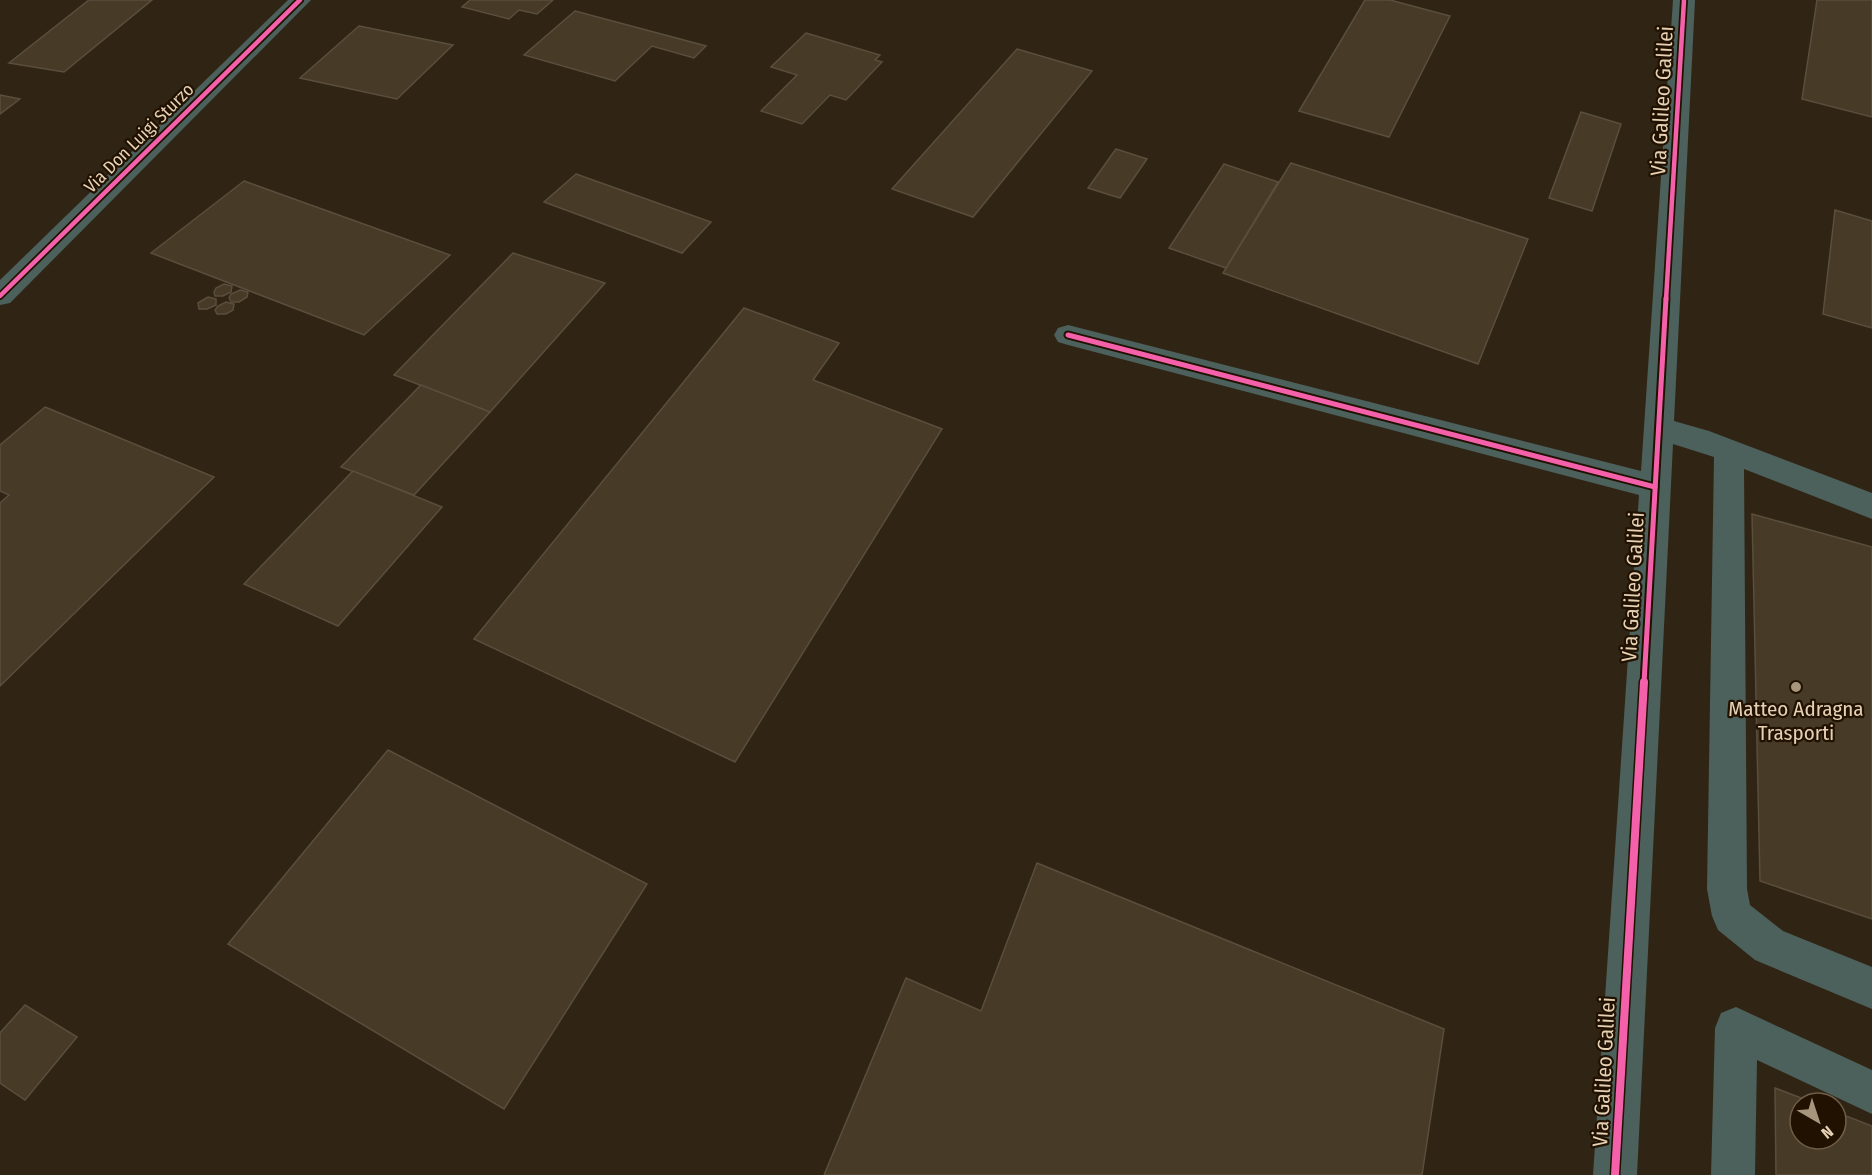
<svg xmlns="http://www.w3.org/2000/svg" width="1872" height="1175" font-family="'Fira Sans Condensed',sans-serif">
<rect width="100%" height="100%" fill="#302514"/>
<!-- building -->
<g fill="#473a27" stroke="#5a4e3c" stroke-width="1.5">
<path d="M89 0H152L64 72 9 63Z"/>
<path d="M470 0H553L537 14 519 10 509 19 462 7Z"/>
<path d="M1365 0H1390L1450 16 1389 137 1299 111Z"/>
<path d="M1817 0H1872V117L1802 99Z"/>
<path d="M575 11 706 46 694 58 652 46 615 81 524 55Z"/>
<path d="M359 26 453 45 397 99 300 78Z"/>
<path d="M806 33 880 55 875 60 882 62 846 100 830 95 802 124 761 111 797 75 771 67Z"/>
<path d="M1017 49 1092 71 973 217 892 189Z"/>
<path d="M0 95 20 99 0 114Z"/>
<path d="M1581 112 1621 124 1592 211 1549 198Z"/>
<path d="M1116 149 1147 159 1120 198 1088 188Z"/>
<path d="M1291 163 1528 239 1478 364 1223 273Z"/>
<path d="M1224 164 1278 182 1226 268 1169 248Z"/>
<path d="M576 174 711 222 682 253 544 202Z"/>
<path d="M244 181 450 255 364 335 151 253Z"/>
<path d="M1835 210 1872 221V328L1823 314Z"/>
<path d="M513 253 605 283 490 412 394 375Z"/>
<path d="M224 284 232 286 231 292 223 296H215L214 292 216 288Z"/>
<path d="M240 290 248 292 247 297 239 302H231L229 298 231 294Z"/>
<path d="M208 297 216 299V305L207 309H199L198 303Z"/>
<path d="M226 302 234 304 233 310 226 314H217L215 310 218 306Z"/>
<path d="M744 308 839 343 813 380 942 429 735 762 474 639Z"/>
<path d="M421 385 490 412 414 495 341 467Z"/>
<path d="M45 407 214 477 0 686V503L9 495 0 491V445Z"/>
<path d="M353 471 442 507 338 626 244 584Z"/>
<path d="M1752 514 1872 547V919L1760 881Z"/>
<path d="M388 750 647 884 504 1109 228 944Z"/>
<path d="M1037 863 1444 1029 1422 1175H824L906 978 981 1011Z"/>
<path d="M25 1005 77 1037 25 1100 0 1083V1033Z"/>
<path d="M1775 1088 1814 1103H1800V1139H1836V1112L1872 1126V1175H1776Z"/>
</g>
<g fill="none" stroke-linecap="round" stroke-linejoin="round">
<!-- minor -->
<g fill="#4c605c" fill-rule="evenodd">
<path d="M288 0H311L10 303 0 305V280Z"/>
<path d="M1673 0H1695L1674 421 1709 431 1872 493V519L1744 469 1747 889 1750 905 1783 931 1872 967V1009L1755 960 1718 930 1712 916 1707 889 1714 457 1673 444 1637 1175H1593L1639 495 1068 345 1058 342 1054 335 1058 328 1068 325 1641 471Z"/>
<path d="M1736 1007 1872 1070V1114L1757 1060 1755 1175H1711L1715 1028 1721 1013Z"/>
</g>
<defs>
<g id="cycleway-far2">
<path d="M0 296 300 0"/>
<path d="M1666 300 1684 0"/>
</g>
<g id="cycleway-far1">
<path d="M1068 335 1655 487"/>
<path d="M1644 683 1666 298"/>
</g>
<path id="cycleway" d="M1615 1175 1644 682"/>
</defs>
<!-- cycleway-far2 casing -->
<use href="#cycleway-far2" stroke="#201100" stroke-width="8"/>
<!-- cycleway-far1 casing -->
<use href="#cycleway-far1" stroke="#201100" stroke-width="9"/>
<!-- cycleway casing -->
<use href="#cycleway" stroke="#201100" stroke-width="11"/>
<!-- cycleway-far2 -->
<use href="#cycleway-far2" stroke="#f560ab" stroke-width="4.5"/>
<!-- cycleway-far1 -->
<use href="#cycleway-far1" stroke="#f560ab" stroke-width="5"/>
<!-- cycleway -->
<use href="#cycleway" stroke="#f560ab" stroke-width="8"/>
</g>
<!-- markers -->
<circle fill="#a7957d" stroke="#201100" stroke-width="2" cx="1796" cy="687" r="6"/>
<g text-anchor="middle" stroke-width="4.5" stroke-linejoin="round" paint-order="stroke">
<!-- far-street labels -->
<g font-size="18" fill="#e7d1b5" stroke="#201100">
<text transform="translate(139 138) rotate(-45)" y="6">Via Don Luigi Sturzo</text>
</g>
<!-- street labels -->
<g font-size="21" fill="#e7d1b5" stroke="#201100">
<text transform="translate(1662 101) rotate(-87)" y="7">Via Galileo Galilei</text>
<text transform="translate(1633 587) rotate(-87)" y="7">Via Galileo Galilei</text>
<text transform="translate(1604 1072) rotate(-87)" y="7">Via Galileo Galilei</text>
</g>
<!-- poi labels -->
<g font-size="21" fill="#e7d1b5" stroke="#201100">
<text x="1796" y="716">Matteo Adragna<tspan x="1796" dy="24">Trasporti</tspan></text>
</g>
</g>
<!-- north arrow -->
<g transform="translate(1818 1121) rotate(141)"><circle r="28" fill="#201100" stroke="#705e48" stroke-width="1.5"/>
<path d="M0-4.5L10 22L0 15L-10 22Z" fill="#a7957d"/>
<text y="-9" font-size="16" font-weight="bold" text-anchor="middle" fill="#e7d1b5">N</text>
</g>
</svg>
